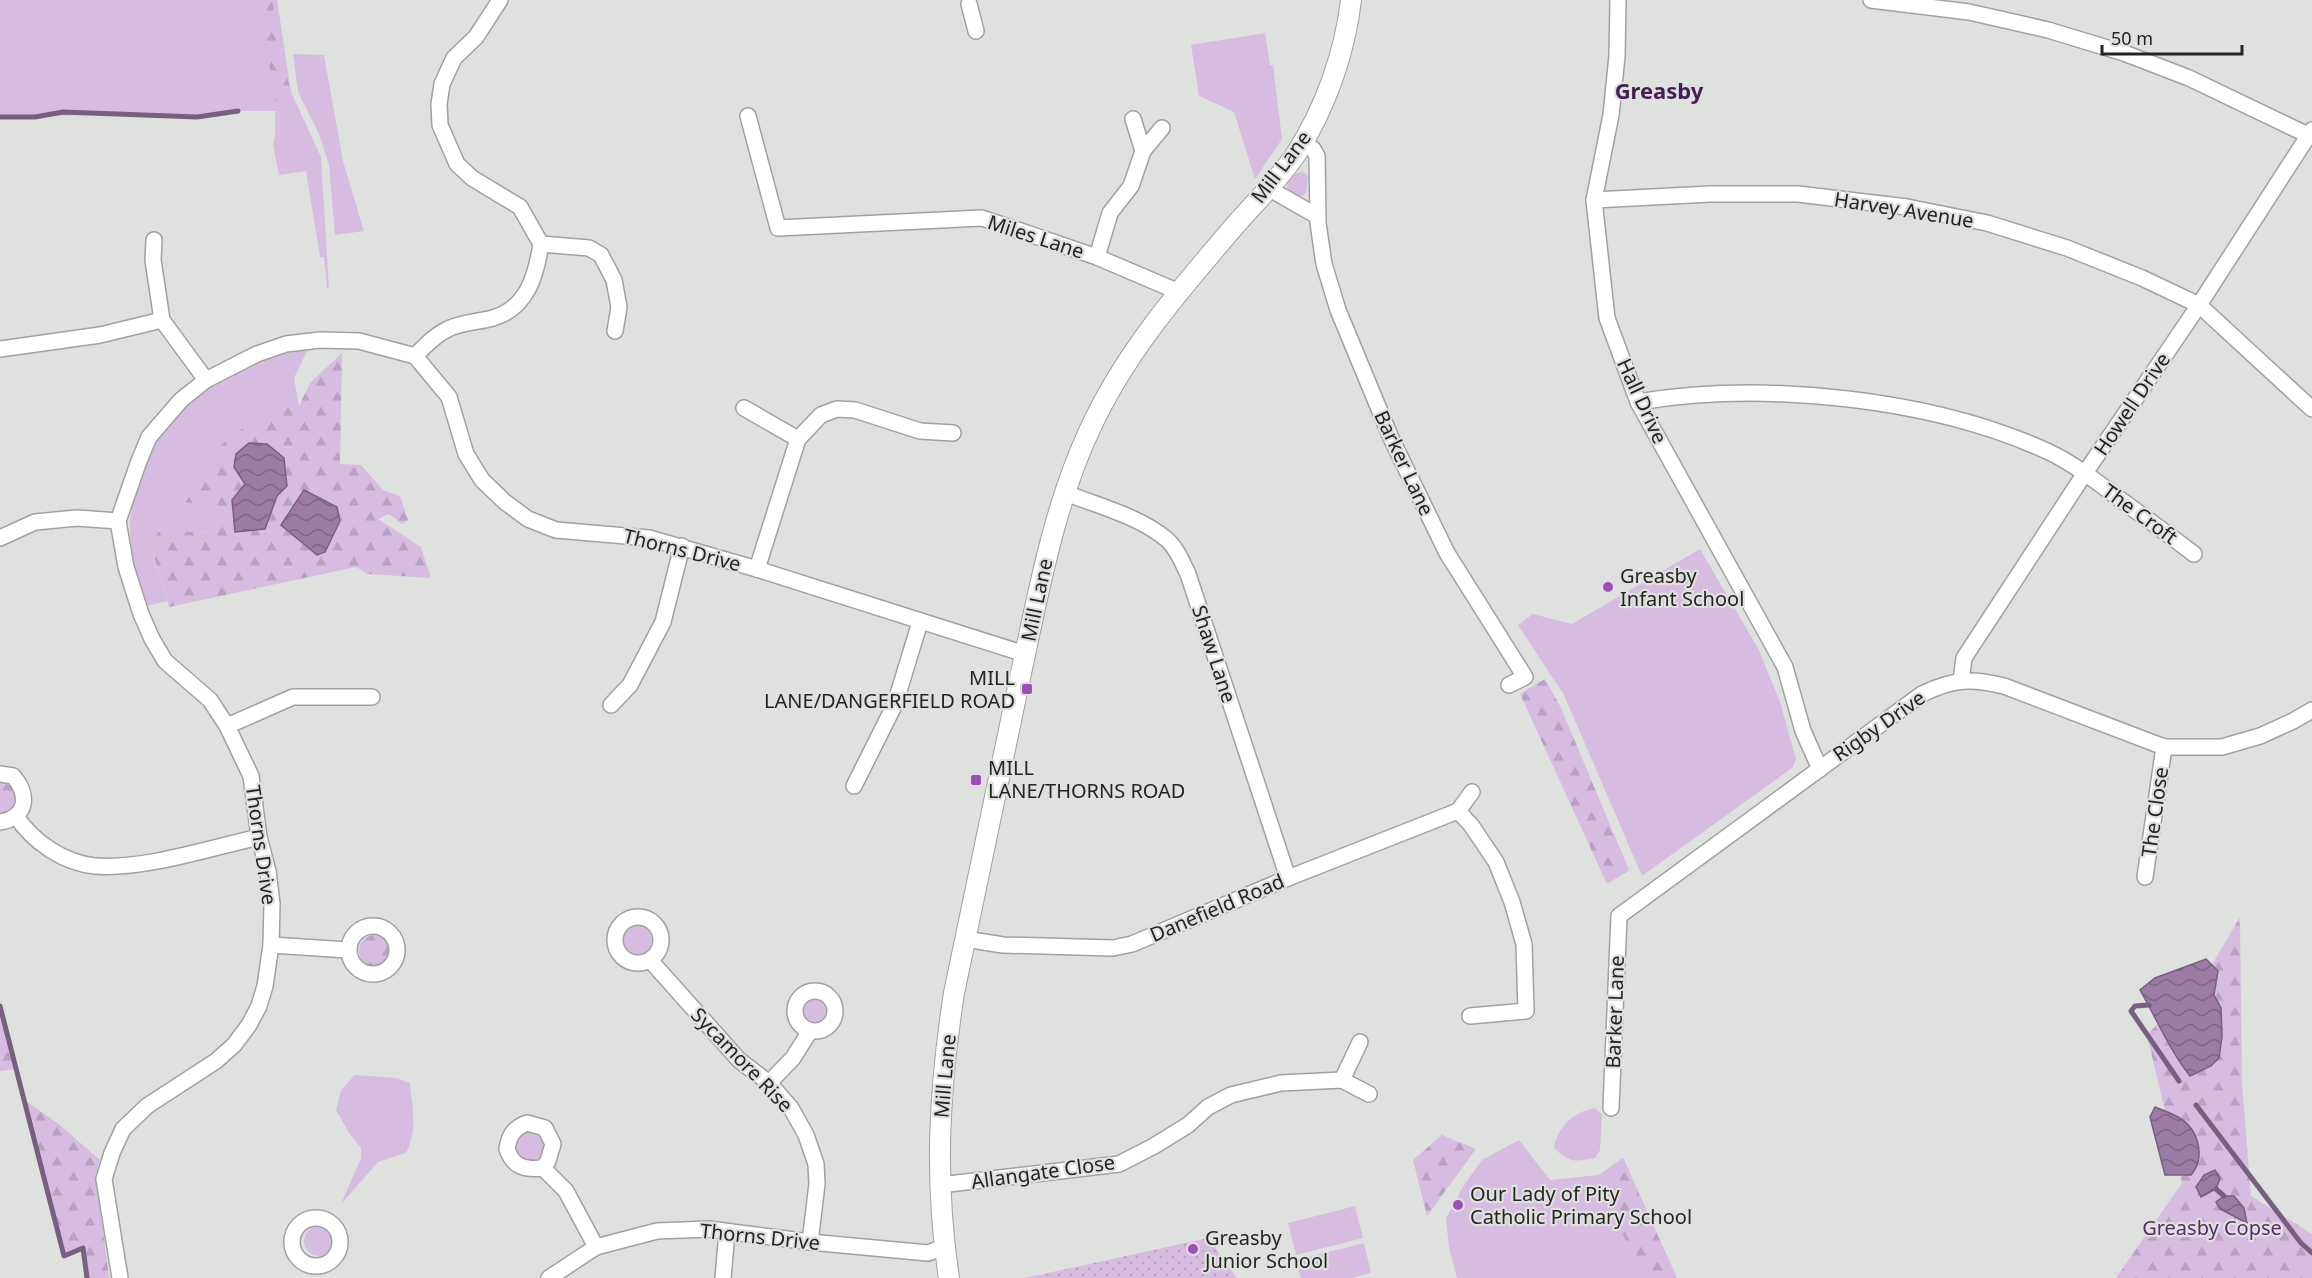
<svg xmlns="http://www.w3.org/2000/svg" width="2312" height="1278" font-family="'Noto Sans',sans-serif">
<defs>
<pattern id="forest-firs" width="22" height="20" patternUnits="userSpaceOnUse" patternTransform="scale(1.5)"><rect width="22" height="20" fill="#d7bce1"/><path d="M5 1l3.5 6h-7zM16 11l3.5 6h-7z" fill="#b8a1c1"/></pattern>
<pattern id="park-dots" width="8" height="8" patternUnits="userSpaceOnUse" patternTransform="scale(1.5)"><rect width="8" height="8" fill="#d7bce1"/><path d="M2 2h.1M6 6h.1" fill="none" stroke="#b8a1c1" stroke-width="1.8" stroke-linecap="round"/></pattern>
<pattern id="water-waves" width="16" height="10" patternUnits="userSpaceOnUse" patternTransform="scale(1.5)"><rect width="16" height="10" fill="#9b7aa6"/><path d="M0 5q4-4 8 0t8 0" fill="none" stroke="#7e6487"/></pattern>
</defs>
<rect width="100%" height="100%" fill="#dee1de"/>
<!-- grass -->
<g fill="#d7bce1">
<path d="M0 0H277L291 92 321 157 329 288H327L324 257H320L306 171 279 175 273 145 275 136V111H238L198 118 106 115 0 117Z"/>
<path d="M1265 33 1270 65H1273L1282 139 1255 179 1234 112 1199 96 1191 45Z"/>
<path d="M293 54 324 55 343 161 364 231 335 235 329 165 319 134 298 92Z"/>
<path d="M1303 172 1308 176 1306 193 1301 197 1287 189 1288 180 1297 173Z"/>
<path d="M308 349 294 378 299 406 178 501 225 509 213 533 160 530 150 542 167 601 146 606C138 579 129 550 130 521 132 501 147 455 158 439 183 403 224 375 264 360 278 354 294 353 308 349Z"/>
<path d="M1700 549 1759 650 1780 702 1796 759 1792 768 1642 876 1564 695 1518 625 1533 614 1572 624Z"/>
<circle cx="637" cy="940" r="15"/>
<circle cx="815" cy="1011" r="16"/>
<path d="M355 1075 396 1078 410 1083C412 1107 418 1131 406 1153L378 1162 341 1204 361 1158V1148L349 1133 336 1110 341 1090Z"/>
<path d="M1595 1108 1602 1115 1600 1150 1595 1158C1574 1162 1570 1163 1554 1148 1557 1127 1575 1111 1595 1108Z"/>
<circle cx="531" cy="1146" r="15"/>
<path d="M1519 1140 1550 1180 1599 1175 1623 1158 1677 1278H1457L1449 1247 1446 1218 1464 1185 1482 1160Z"/>
<path d="M1355 1206 1363 1238 1296 1255 1288 1223Z"/>
<circle cx="319" cy="1241" r="15"/>
<path d="M1364 1243 1371 1273 1352 1278H1301L1296 1260Z"/>
</g>
<!-- forest -->
<g fill="url(#forest-firs)">
<path d="M258 0H273L274 29 291 92 275 111V81L264 54Z"/>
<path d="M342 353 340 464 361 465 383 490 400 496 408 520 402 524 389 514 378 519 421 547 431 578 368 574 356 567 169 607 150 542 160 530 213 533 225 509 177 501 222 444 270 407 299 406 310 383Z"/>
<path d="M1545 679 1561 708 1629 870 1607 884 1520 694Z"/>
<path d="M4 782 14 789 17 801 11 811 0 813V783Z"/>
<path d="M2240 917 2242 1084 2251 1196 2312 1234V1278H2116L2182 1183 2147 1035 2210 968Z"/>
<circle cx="375" cy="951" r="16"/>
<path d="M0 1006 15 1069 0 1071Z"/>
<path d="M23 1099 60 1125 100 1160 96 1175 109 1278H87L83 1248 64 1256Z"/>
<path d="M1442 1135 1476 1149 1427 1216 1413 1160Z"/>
<path d="M1623 1158 1677 1278H1643L1622 1233 1599 1175Z"/>
</g>
<!-- park -->
<path fill="url(#park-dots)" d="M1208 1238 1237 1278H1025Z"/>
<!-- water -->
<g fill="url(#water-waves)" stroke="#77607f" stroke-width="1.5">
<path d="M249 443 267 444 284 458 287 486 277 496 265 529 235 532 232 500 245 484 234 467 236 454Z"/>
<path d="M304 490 337 507 340 521 325 552 317 555 281 525Z"/>
<path d="M2206 959 2218 971 2214 995 2221 1008 2222 1036 2219 1058 2211 1066 2190 1076C2170 1051 2156 1018 2140 990L2155 978Z"/>
<path d="M2155 1107C2163 1110 2171 1113 2178 1117 2199 1129 2206 1157 2191 1175H2165L2150 1117Z"/>
<path d="M2215 1170 2220 1178 2216 1189 2201 1197 2196 1187 2204 1175Z"/>
<path d="M2224 1196H2234L2244 1208 2247 1223 2220 1209 2216 1202Z"/>
</g>
<g fill="none" stroke-linecap="round" stroke-linejoin="round">
<!-- stream -->
<g stroke="#77607f" stroke-width="5">
<path d="M0 117H35L63 112 197 117 238 111"/>
<path d="M2149 1005 2135 1006 2131 1011 2179 1081"/>
<path d="M0 1006 64 1256 83 1248 87 1278"/>
<path d="M2196 1105 2301 1243 2312 1253"/>
<path d="M2216 1189 2224 1196"/>
</g>
<defs>
<g id="minor">
<path d="M1618 0 1617 56 1611 115 1594 200 1607 318 1638 402 1785 667 1803 731 1820 769"/>
<path d="M1871 0 1969 12 2048 30 2124 53 2189 78 2312 137"/>
<path d="M969 4 976 31"/>
<path d="M748 116 778 228 982 218 1097 257 1179 292"/>
<path d="M1302 143 1313 149 1317 156 1318 223 1324 264 1338 310 1391 438 1447 553 1525 677 1509 685"/>
<path d="M1143 151 1162 128"/>
<path d="M1268 188 1317 216"/>
<path d="M1594 200 1710 194H1798L1907 207 1987 223 2067 248 2142 278 2199 305 2312 409"/>
<path d="M154 240 153 260 162 320 206 380"/>
<path d="M541 244 589 248 601 255 614 280 619 307 615 331"/>
<path d="M1097 257 1110 213 1131 186 1143 151 1133 119"/>
<path d="M0 349 100 335 162 320"/>
<path d="M415 356C425 346 435 335 448 329 462 322 479 322 493 318 527 308 536 276 541 244L520 207 472 178 457 164 440 125 439 104 442 84 454 58 476 37 500 0"/>
<path d="M1638 402C1765 381 1932 398 2049 452 2074 464 2096 481 2117 497 2143 516 2169 535 2194 554"/>
<path d="M744 408 798 439"/>
<path d="M1066 493C1098 506 1138 516 1165 538 1176 546 1182 562 1188 574L1288 878"/>
<path d="M0 538 35 522 77 518 118 521"/>
<path d="M757 569 798 439 821 415 837 409 855 410 920 431 953 433"/>
<path d="M1961 680 1964 658 2085 473 2199 305 2312 130"/>
<path d="M611 705 630 685 663 622 682 546"/>
<path d="M227 726 293 697H372"/>
<path d="M0 774 13 776C29 794 28 818 0 822"/>
<path d="M854 786 895 704 920 622"/>
<path d="M1458 811 1471 825 1496 862 1512 902 1524 944 1526 1011 1470 1016"/>
<path d="M16 816C33 842 64 863 95 866 144 870 210 848 259 837"/>
<path d="M2145 877 2164 747"/>
<circle cx="638" cy="940" r="23"/>
<circle cx="373" cy="950" r="24"/>
<path d="M965 939 1003 945 1113 948 1132 944 1288 878 1458 811 1472 792"/>
<path d="M271 945 348 950"/>
<path d="M650 960 739 1060 769 1083 791 1108 806 1135 816 1164 817 1184 810 1242"/>
<circle cx="815" cy="1011" r="20"/>
<path d="M1342 1080 1360 1042"/>
<path d="M769 1083 793 1058 810 1031"/>
<path d="M1611 1108 1619 916 1922 694C1953 679 1971 678 2004 686L2164 747H2222L2260 736 2293 721 2312 710"/>
<path d="M527 1123 545 1128 553 1144 548 1161 543 1168C525 1170 513 1167 507 1149 509 1135 514 1128 527 1123Z"/>
<path d="M543 1168 566 1191 596 1247"/>
<path d="M940 1185 1119 1164 1154 1146 1188 1125 1208 1107 1231 1095 1281 1083 1342 1080 1369 1094"/>
<circle cx="316" cy="1242" r="24"/>
<path d="M120 1278 104 1179 112 1153 123 1129 147 1106 216 1061 234 1045 249 1025 259 1006 265 986 271 945 272 904 268 871 259 837 251 776 227 726 210 700 165 661 152 639 141 614 126 567 118 521 139 461 149 437 181 400 206 380 257 354 286 344 320 340 359 341 415 356 449 397 466 454 482 480 505 502 528 519 556 530 649 538 757 569 1025 654"/>
<path d="M549 1278 596 1247 657 1231 709 1229 810 1242 928 1253 944 1247"/>
<path d="M723 1278 727 1232"/>
</g>
<path id="tertiary" d="M949 1278C934 1180 939 1090 954 993 975 891 997 789 1018 687 1037 601 1052 510 1090 429 1125 353 1178 292 1232 229 1253 204 1278 181 1296 154 1325 109 1345 53 1351 0"/>
</defs>
<!-- minor casing -->
<use href="#minor" stroke="#a0a29f" stroke-width="18"/>
<!-- tertiary casing -->
<use href="#tertiary" stroke="#a0a29f" stroke-width="22"/>
<!-- minor -->
<use href="#minor" stroke="#fff" stroke-width="15"/>
<!-- tertiary -->
<use href="#tertiary" stroke="#fff" stroke-width="20"/>
</g>
<!-- markers -->
<g fill="#a04cba" stroke="#dee1de" stroke-width="2">
<circle cx="1608" cy="587" r="6"/>
<rect x="1021" y="683" width="12" height="12" rx="3"/>
<rect x="970" y="774" width="12" height="12" rx="3"/>
<circle cx="1458" cy="1205" r="6"/>
<circle cx="1193" cy="1249" r="6"/>
</g>
<g text-anchor="middle" stroke-width="4.5" stroke-linejoin="round" paint-order="stroke">
<!-- street labels -->
<g font-size="20" fill="#232423" stroke="#dee1de">
<text transform="translate(1281 167) rotate(-53)" y="7">Mill Lane</text>
<text transform="translate(1904 210) rotate(9)" y="7">Harvey Avenue</text>
<text transform="translate(1036 237) rotate(18)" y="7">Miles Lane</text>
<text transform="translate(1642 401) rotate(65)" y="7">Hall Drive</text>
<text transform="translate(2132 404) rotate(-56)" y="7">Howell Drive</text>
<text transform="translate(1404 463) rotate(65)" y="7">Barker Lane</text>
<text transform="translate(2140 514) rotate(36)" y="7">The Croft</text>
<text transform="translate(682 550) rotate(14)" y="7">Thorns Drive</text>
<text transform="translate(1037 600) rotate(-78)" y="7">Mill Lane</text>
<text transform="translate(1214 654) rotate(72)" y="7">Shaw Lane</text>
<text transform="translate(1879 726) rotate(-35)" y="7">Rigby Drive</text>
<text transform="translate(2155 812) rotate(-82)" y="7">The Close</text>
<text transform="translate(261 845) rotate(82)" y="7">Thorns Drive</text>
<text transform="translate(1217 908) rotate(-23)" y="7">Danefield Road</text>
<text transform="translate(1615 1012) rotate(-88)" y="7">Barker Lane</text>
<text transform="translate(742 1060) rotate(46)" y="7">Sycamore Rise</text>
<text transform="translate(945 1076) rotate(-85)" y="7">Mill Lane</text>
<text transform="translate(1043 1172) rotate(-8)" y="7">Allangate Close</text>
<text transform="translate(760 1237) rotate(6)" y="7">Thorns Drive</text>
</g>
<!-- poi labels -->
<g font-size="20" fill="#232423" stroke="#dee1de" text-anchor="start">
<text x="1620" y="583">Greasby<tspan x="1620" dy="23">Infant School</tspan></text>
<text x="1015" y="685" text-anchor="end">MILL<tspan x="1015" dy="23">LANE/DANGERFIELD ROAD</tspan></text>
<text x="988" y="775">MILL<tspan x="988" dy="23">LANE/THORNS ROAD</tspan></text>
<text x="1470" y="1201">Our Lady of Pity<tspan x="1470" dy="23">Catholic Primary School</tspan></text>
<text x="1205" y="1245">Greasby<tspan x="1205" dy="23">Junior School</tspan></text>
</g>
<!-- park labels -->
<g font-size="20" fill="#572b64" stroke="#dee1de">
<text x="2212" y="1235">Greasby Copse</text>
</g>
<!-- quarter labels -->
<g font-size="22" font-weight="bold" fill="#461e53" stroke="#dee1de">
<text x="1659" y="99">Greasby</text>
</g>
</g>
<!-- scale -->
<path d="M2102 45v9h140v-9" fill="none" stroke="#232423" stroke-width="3"/>
<text x="2111" y="45" font-size="18" fill="#232423" stroke="#dee1de" stroke-width="4.5" paint-order="stroke">50 m</text>
</svg>
